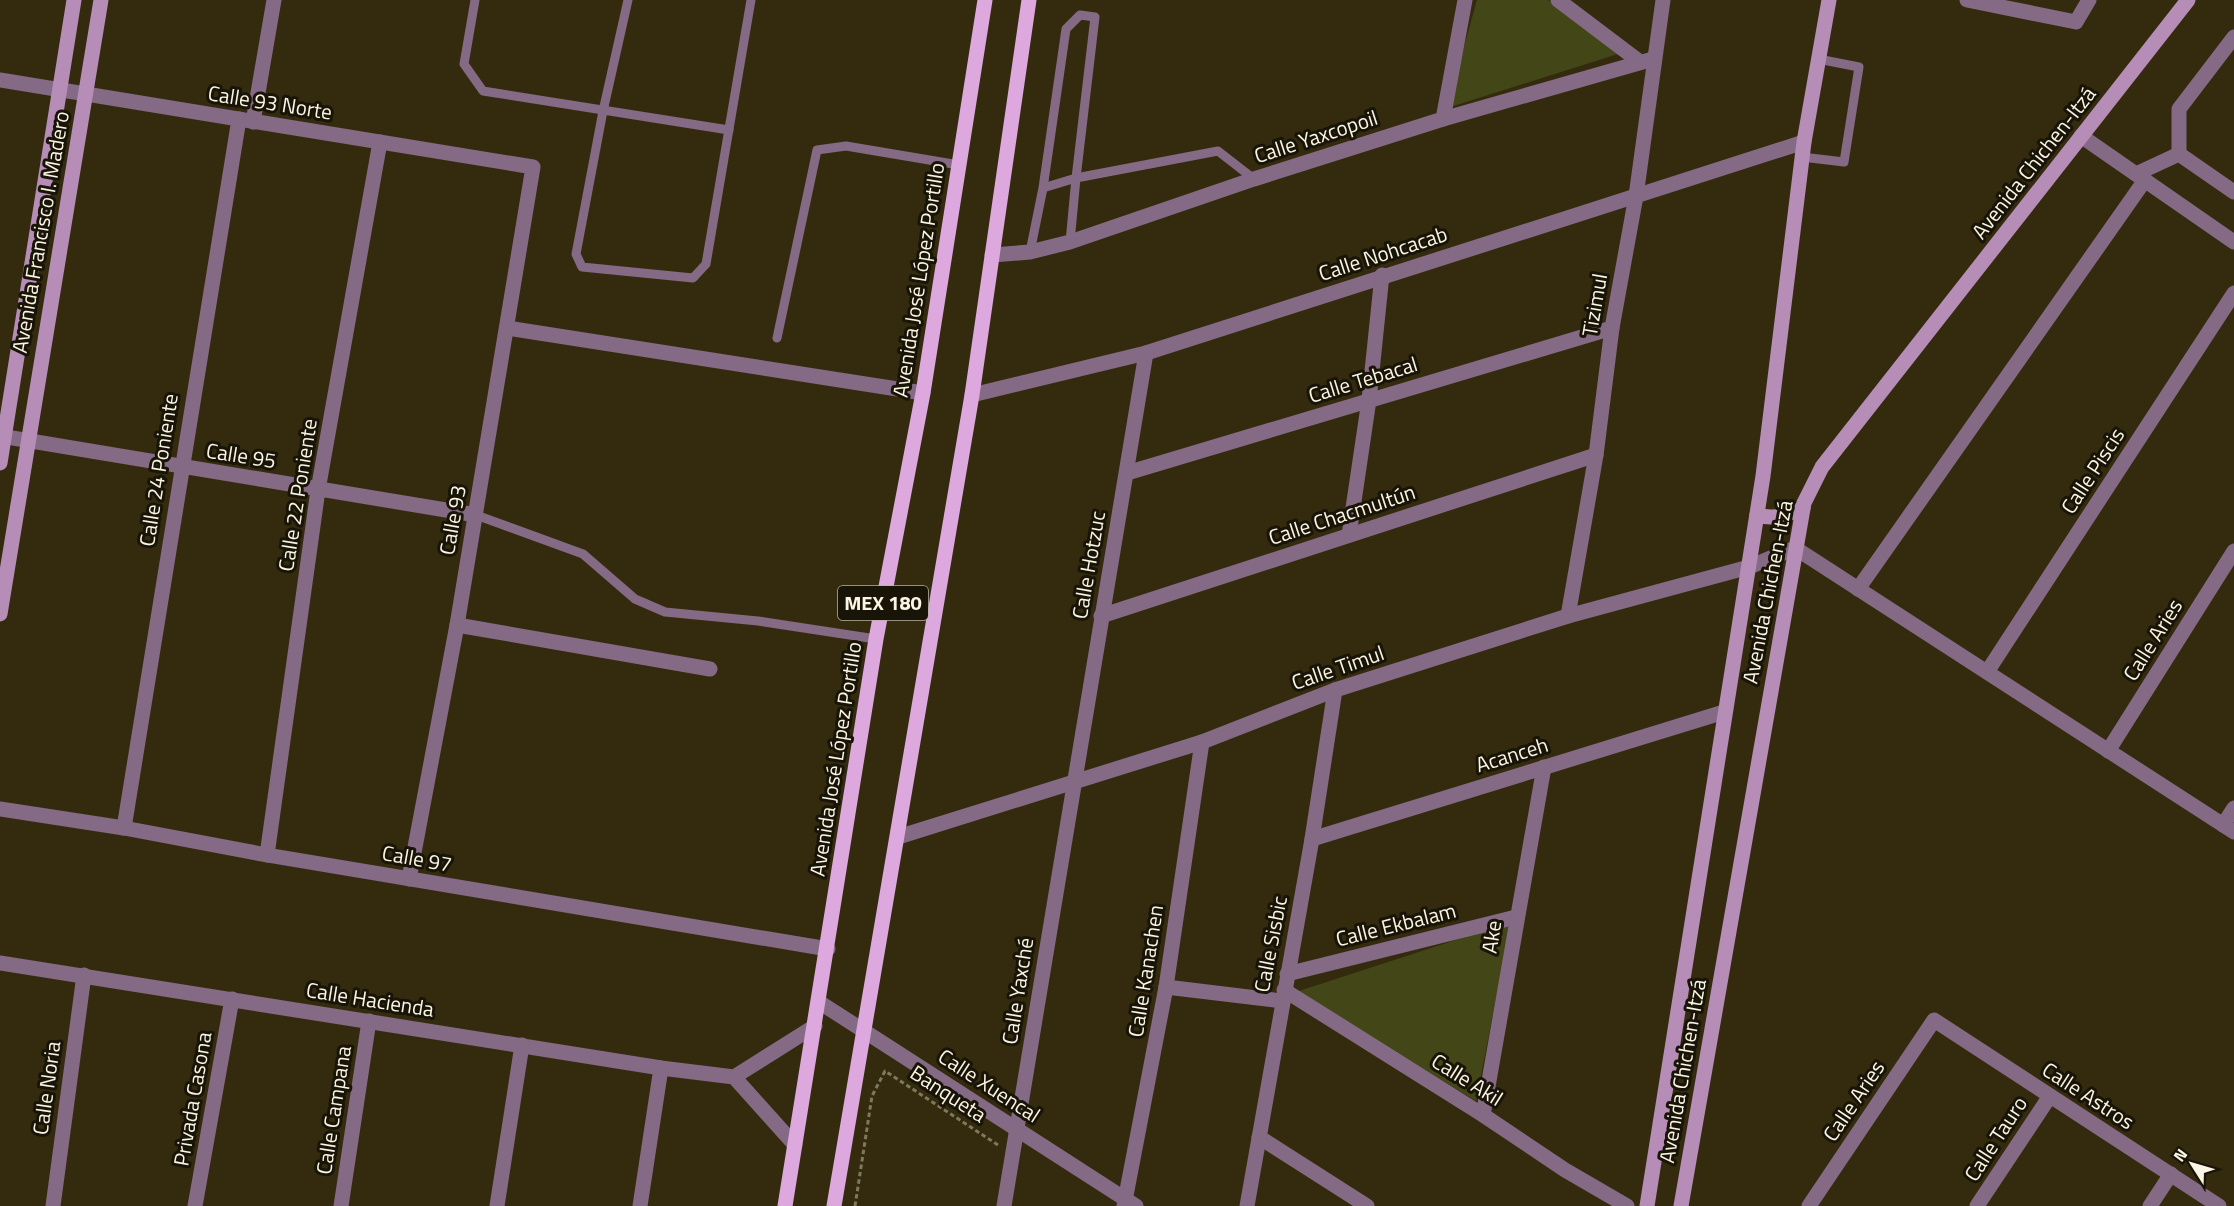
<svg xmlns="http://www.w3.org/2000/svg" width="2234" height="1206" font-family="'Titillium Web',sans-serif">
<rect width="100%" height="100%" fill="#342b0e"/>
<!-- park -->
<g fill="#434717">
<path d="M1477 0H1548L1621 53 1447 108Z"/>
<path d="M1511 922 1476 1101 1296 992Z"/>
</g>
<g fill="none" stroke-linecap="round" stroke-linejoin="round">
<!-- path -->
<path stroke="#7f785f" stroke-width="3" stroke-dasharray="4.5 3" stroke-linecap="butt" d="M855 1206 872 1096 885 1071 998 1145"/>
<!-- service -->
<g stroke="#846a84" stroke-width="9">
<path d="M475 0 464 64 483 91 729 130"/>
<path d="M628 0 603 111 576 254 582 267 693 278 706 264 751 0"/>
<path d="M1802 157 1844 162 1859 67 1818 59"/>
<path d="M1070 242 1076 178 1218 151 1254 179"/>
<path d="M1030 252 1043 188 1066 29 1080 15 1095 17 1076 178 1043 188"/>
<path d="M777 338 817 150 846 146 959 165"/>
<path d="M476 515 583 554 635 599 665 612 758 621 876 639"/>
</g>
<!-- minor -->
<g stroke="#846a84" stroke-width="15">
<path d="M1558 0 1640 62"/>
<path d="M1967 0 2076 22 2089 0"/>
<path d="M0 80 533 167 457 625 409 879"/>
<path d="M1443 119 1465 0"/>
<path d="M253 122 274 0"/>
<path d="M2179 154V109L2234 37"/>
<path d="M992 255 1030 252 1070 242 1254 179 1443 119 1653 59"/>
<path d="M507 328 923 393"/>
<path d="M972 395 1146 353 1804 142"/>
<path d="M0 436 476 515"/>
<path d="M1127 473 1612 328"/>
<path d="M1349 535 1369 400 1382 275"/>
<path d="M1858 589 2145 180"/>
<path d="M1101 616 1596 455"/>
<path d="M1568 616 1596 455 1612 328 1636 196 1663 0"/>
<path d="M457 625 710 669"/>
<path d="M1987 672 2234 293"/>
<path d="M2108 751 2234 551"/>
<path d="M0 809 124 828 267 855 828 949"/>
<path d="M2223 825 2234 808"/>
<path d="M124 828 239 119"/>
<path d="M898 837 1202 742 1335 690 1568 616 1749 567 1795 548 2234 832"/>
<path d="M1312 839 1724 712"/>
<path d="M267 855 318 490 380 142"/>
<path d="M0 963 661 1068 734 1077 815 1026"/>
<path d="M1287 974 1516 917"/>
<path d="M1166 987 1282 1001"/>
<path d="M1284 990 1483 1115 1565 1170 1627 1206"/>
<path d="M819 1002 1136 1206"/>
<path d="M734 1077 795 1145"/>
<path d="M1483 1115 1544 767"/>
<path d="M1259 1137 1367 1206"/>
<path d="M53 1206 84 975"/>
<path d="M195 1206 232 999"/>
<path d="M341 1206 369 1021"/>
<path d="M497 1206 522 1045"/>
<path d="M640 1206 661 1068"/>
<path d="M1004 1206 1146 353"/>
<path d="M1124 1206 1166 987 1202 742"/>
<path d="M1247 1206 1312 839 1335 690"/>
<path d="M1809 1206 1934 1020 2219 1206"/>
<path d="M1977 1206 2050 1096"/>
<path d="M2150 1206 2171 1174"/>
</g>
<!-- tertiary -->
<g stroke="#846a84" stroke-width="15">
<path d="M2081 136 2234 242"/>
<path d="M2136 174 2179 154 2234 192"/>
</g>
<!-- secondary -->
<g stroke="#b68db7" stroke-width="15">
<path d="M0 463 74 0"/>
<path d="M1757 515C1775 520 1787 515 1803 508"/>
<path d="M0 614 101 0"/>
<path d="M1647 1206 1763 476 1804 142 1829 0"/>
<path d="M1681 1206 1804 503 1822 467 2188 0"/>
</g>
<!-- primary -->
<g stroke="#dca8de" stroke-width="15">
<path d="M785 1206 876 639 923 393 985 0"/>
<path d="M834 1206 972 395 1029 0"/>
</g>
</g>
<g text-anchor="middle" stroke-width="6" stroke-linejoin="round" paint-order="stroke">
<!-- shield labels -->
<rect fill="#181408" stroke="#b7b2a2" stroke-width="1.5" x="838" y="586" width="90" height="34" rx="4.5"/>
<g font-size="20" font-weight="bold" fill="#fbf5e4">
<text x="883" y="610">MEX 180</text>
</g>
<!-- street labels -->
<g font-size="21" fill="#fbf5e4" stroke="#181408">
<text transform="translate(270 103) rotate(9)" y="7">Calle 93 Norte</text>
<text transform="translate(1316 137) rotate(-18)" y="7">Calle Yaxcopoil</text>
<text transform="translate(2034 163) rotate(-52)" y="7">Avenida Chichen-Itzá</text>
<text transform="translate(41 232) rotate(-80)" y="7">Avenida Francisco I. Madero</text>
<text transform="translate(1383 254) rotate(-18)" y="7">Calle Nohcacab</text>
<text transform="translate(919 280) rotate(-81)" y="7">Avenida José López Portillo</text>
<text transform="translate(1595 305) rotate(-80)" y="7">Tizimul</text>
<text transform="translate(1363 380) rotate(-17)" y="7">Calle Tebacal</text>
<text transform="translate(241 456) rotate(9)" y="7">Calle 95</text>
<text transform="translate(159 470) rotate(-81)" y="7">Calle 24 Poniente</text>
<text transform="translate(2093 471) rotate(-57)" y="7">Calle Piscis</text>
<text transform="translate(298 495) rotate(-81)" y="7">Calle 22 Poniente</text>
<text transform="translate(1342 515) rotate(-18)" y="7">Calle Chacmultún</text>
<text transform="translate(453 520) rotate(-80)" y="7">Calle 93</text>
<text transform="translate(1089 565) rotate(-80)" y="7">Calle Hotzuc</text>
<text transform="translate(1768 592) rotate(-79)" y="7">Avenida Chichen-Itzá</text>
<text transform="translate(2153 640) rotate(-58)" y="7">Calle Aries</text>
<text transform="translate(1338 668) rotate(-19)" y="7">Calle Timul</text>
<text transform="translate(1512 755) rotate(-17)" y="7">Acanceh</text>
<text transform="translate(836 759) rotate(-81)" y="7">Avenida José López Portillo</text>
<text transform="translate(417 859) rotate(10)" y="7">Calle 97</text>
<text transform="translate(1396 925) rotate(-14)" y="7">Calle Ekbalam</text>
<text transform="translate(1492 937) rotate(-81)" y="7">Ake</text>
<text transform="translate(1271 944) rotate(-79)" y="7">Calle Sisbic</text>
<text transform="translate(1146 971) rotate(-81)" y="7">Calle Kanachen</text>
<text transform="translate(1018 991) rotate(-81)" y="7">Calle Yaxché</text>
<text transform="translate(370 1000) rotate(9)" y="7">Calle Hacienda</text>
<text transform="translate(1683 1071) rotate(-80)" y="7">Avenida Chichen-Itzá</text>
<text transform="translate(1467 1080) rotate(32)" y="7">Calle Akil</text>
<text transform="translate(989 1086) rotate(33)" y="7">Calle Xuencal</text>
<text transform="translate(47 1088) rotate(-82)" y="7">Calle Noria</text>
<text transform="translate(948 1094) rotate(33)" y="7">Banqueta</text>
<text transform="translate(2088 1096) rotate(33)" y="7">Calle Astros</text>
<text transform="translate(193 1099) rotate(-80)" y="7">Privada Casona</text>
<text transform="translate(1854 1101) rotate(-56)" y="7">Calle Aries</text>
<text transform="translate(334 1110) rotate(-81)" y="7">Calle Campana</text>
<text transform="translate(1996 1139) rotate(-57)" y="7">Calle Tauro</text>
</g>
</g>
<!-- north arrow -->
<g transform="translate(2192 1164) rotate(307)" stroke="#181408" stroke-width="4.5" paint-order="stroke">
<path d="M0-4.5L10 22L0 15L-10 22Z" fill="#fbf5e4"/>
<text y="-9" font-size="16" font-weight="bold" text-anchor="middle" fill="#fbf5e4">N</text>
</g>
</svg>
